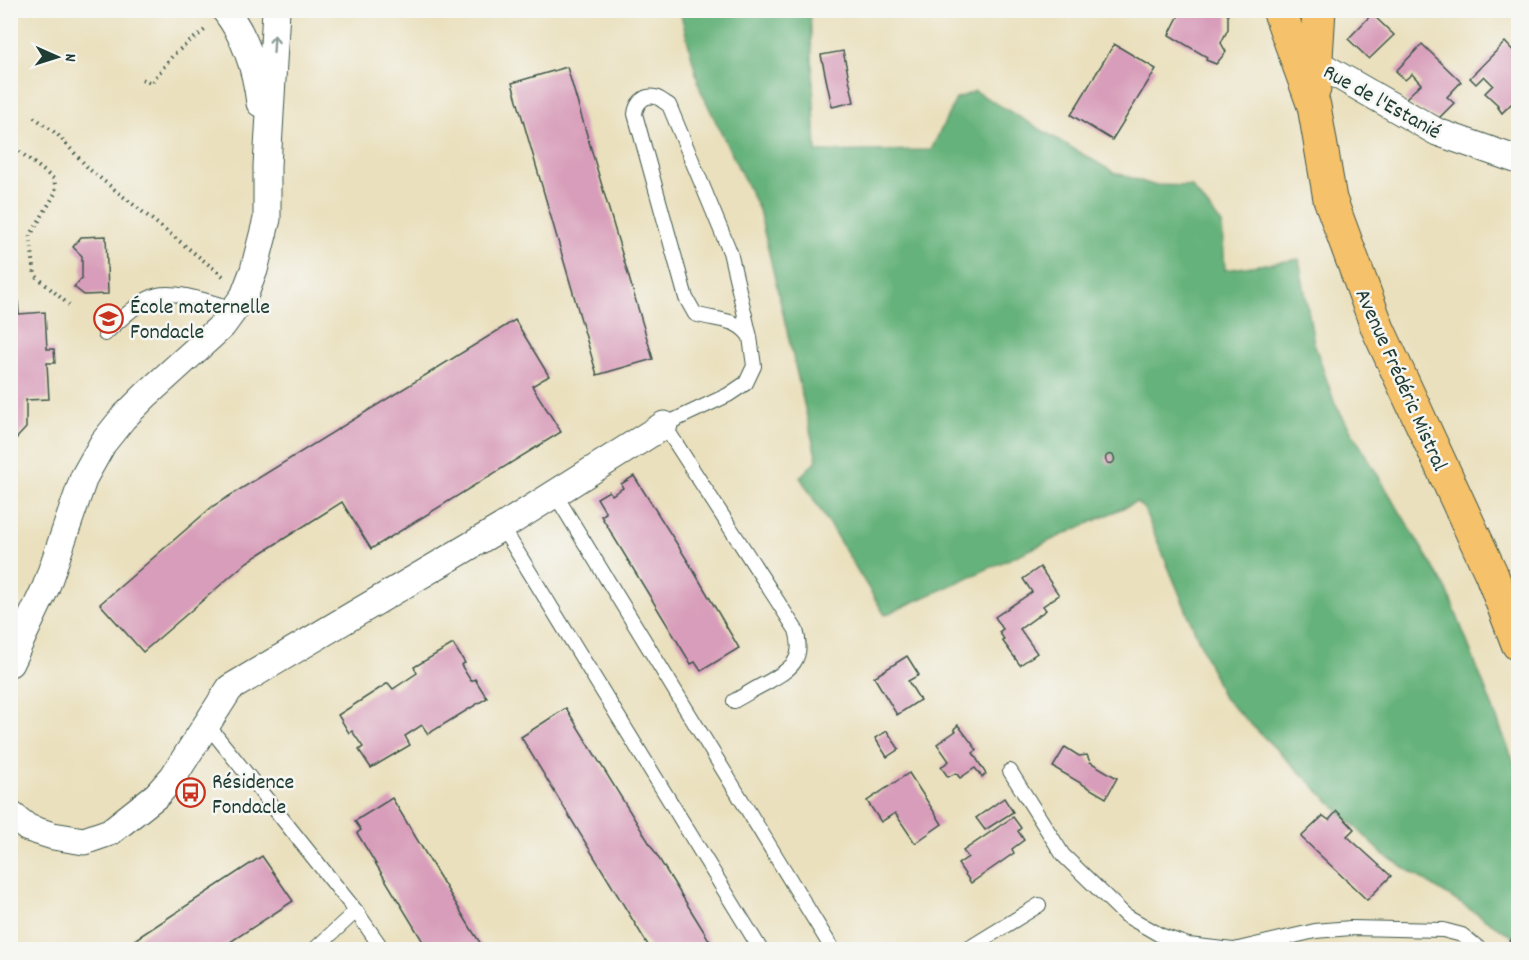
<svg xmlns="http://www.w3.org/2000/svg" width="1529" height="960" font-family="Dekko,sans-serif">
<rect width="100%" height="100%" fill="#f6f6f2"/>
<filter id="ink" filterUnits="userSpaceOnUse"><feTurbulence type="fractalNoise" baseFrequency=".0167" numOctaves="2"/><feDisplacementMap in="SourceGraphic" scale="12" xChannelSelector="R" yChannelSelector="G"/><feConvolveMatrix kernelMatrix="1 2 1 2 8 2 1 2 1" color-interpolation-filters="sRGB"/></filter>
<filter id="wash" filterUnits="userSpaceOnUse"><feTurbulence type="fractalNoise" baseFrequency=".008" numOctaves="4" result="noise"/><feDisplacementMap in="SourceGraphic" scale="24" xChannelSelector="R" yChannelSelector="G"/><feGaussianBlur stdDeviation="1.35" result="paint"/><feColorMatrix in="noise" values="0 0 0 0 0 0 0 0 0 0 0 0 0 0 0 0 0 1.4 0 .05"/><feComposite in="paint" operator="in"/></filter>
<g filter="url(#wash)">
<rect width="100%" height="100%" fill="#eae0bd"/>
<!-- forest -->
<path fill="#66b27b" stroke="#427858" stroke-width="1.5" d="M680 11H810L816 152 931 150 956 99 975 91 1113 172 1153 185 1191 186 1222 224 1225 270 1299 259 1314 343 1335 404 1447 590 1518 773V940L1384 855 1222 696 1144 509 1136 502 885 615 800 477 817 460 759 210 700 89Z"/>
<g id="blocks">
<!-- building -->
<g fill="#d89dba">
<path d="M1191 10H1223L1228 15V29L1221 43 1226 52 1216 64 1206 60 1207 57 1169 35 1181 11 1189 14Z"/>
<path d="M1372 14 1394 35 1369 59 1348 39Z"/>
<path d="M1505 42 1518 56V105L1514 101 1502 113 1497 106 1498 105 1485 93 1493 85 1484 76 1476 84 1470 78Z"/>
<path d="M1114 44 1156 69 1112 140 1071 115Z"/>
<path d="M1422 44 1461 82 1447 97 1454 103 1438 119 1404 100 1421 84 1412 74 1405 80 1396 71Z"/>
<path d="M843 51 854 102 832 107 821 55Z"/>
<path d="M567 67 653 359 597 375 512 83Z"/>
<path d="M106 236 108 294 84 295 74 287 82 278V256L73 247 81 237Z"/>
<path d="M10 300H18L19 314 45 312 47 349H54L55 363H47L49 399 26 400V428L13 442 10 439Z"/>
<path d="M515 320 549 376 532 386 561 432 371 549 342 502 247 562 143 652 100 604 213 506Z"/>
<circle cx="1110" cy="459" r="4.5"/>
<path d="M634 476 689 563 739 648 701 671 695 662 691 664 601 516 606 513 597 498 609 491 612 495 623 488 621 484Z"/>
<path d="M1040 567 1059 595 1043 606 1046 610 1020 629 1037 653 1020 665 1002 640 1004 639 999 632 1003 629 995 617 1032 592 1023 579Z"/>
<path d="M453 644 465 663 461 665 471 681 475 679 487 698 428 734 422 725 405 736 410 745 371 768 359 750 363 747 352 731 349 733 338 715 388 683 393 689 417 673 414 667Z"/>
<path d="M907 656 919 675 908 681 920 700 897 715 874 677Z"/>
<path d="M566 708 703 930 715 950H651L521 737Z"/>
<path d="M958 725 977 750 973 753 986 774 982 777 975 768 960 778 956 773 948 777 941 767 949 761 937 744 956 731 954 729Z"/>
<path d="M887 731 899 749 887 757 875 738Z"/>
<path d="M1065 747 1079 756 1087 755 1090 762 1117 778 1106 798 1053 767Z"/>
<path d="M909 773 942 824 915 843 895 813 881 822 867 801Z"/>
<path d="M392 798 473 932 485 950H428L357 833 361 830 355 821Z"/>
<path d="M1004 798 1013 812 985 830 976 818Z"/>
<path d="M1337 811 1354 829 1347 836 1391 876 1367 900 1301 837 1323 816 1329 820Z"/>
<path d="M1013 817 1021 828 1018 831 1024 840 1012 849 1014 853 971 883 958 864 968 857 963 851Z"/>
<path d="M262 856 293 901 218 950H119Z"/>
<path d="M1513 937 1518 941V950L1505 948Z"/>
</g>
</g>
</g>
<g filter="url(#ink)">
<use href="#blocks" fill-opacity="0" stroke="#3d5549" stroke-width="1.5"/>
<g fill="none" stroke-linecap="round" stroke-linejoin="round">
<defs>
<g id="service">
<path d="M105 334C117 323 142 298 157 295 178 290 215 304 235 309"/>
<path d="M555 494 833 950"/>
<path d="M502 527 761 950"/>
<path d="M734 701C745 695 756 688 768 682 791 669 805 660 796 630L664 425 728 395 746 383 754 366 750 337 730 252 669 105C665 103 660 98 655 97 644 94 636 104 635 114L686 298 695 314C716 321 737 317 750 337"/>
<path d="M206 723 356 911 383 950"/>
<path d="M1010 771 1063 855 1125 915 1160 935 1188 945 1233 950"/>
<path d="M314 950 356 911"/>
<path d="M966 950 1039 905"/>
<path d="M1234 950 1315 931 1351 928 1443 930 1462 935 1481 950"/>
</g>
<g id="minor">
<path d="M225 10C246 37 256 70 260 103"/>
<path d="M1315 62 1437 132 1518 160"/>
<path d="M10 663 46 587 84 477 103 443 123 418 146 395 222 326 244 296 254 270 267 219V166L276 10"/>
<path d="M10 814 28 828 53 836 84 841 110 832 157 795 173 777 230 688 502 527 664 425"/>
</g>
<g id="primary">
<path d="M1279 10 1314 106 1330 199 1378 329 1491 573 1518 644"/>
<path d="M1314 89 1319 10"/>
</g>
</defs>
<!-- service casing -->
<use href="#service" stroke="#3d5549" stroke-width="16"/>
<!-- minor casing -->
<use href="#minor" stroke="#3d5549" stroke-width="29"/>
<!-- primary casing -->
<use href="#primary" stroke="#3d5549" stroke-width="35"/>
<!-- path -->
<g stroke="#3d5549" stroke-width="4" stroke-dasharray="1.5 4.5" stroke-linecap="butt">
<path d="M142 79 151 83 174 54 206 29"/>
<path d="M34 117 58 135 90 170 223 276"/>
<path d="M10 144 54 179 56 192 30 236 35 275 70 306"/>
</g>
<!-- service -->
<use href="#service" stroke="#fff" stroke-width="14"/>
<!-- minor -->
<use href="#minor" stroke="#fff" stroke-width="27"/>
<!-- primary -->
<use href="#primary" stroke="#f5c16b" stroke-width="33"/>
</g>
<!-- one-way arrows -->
<defs><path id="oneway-shaft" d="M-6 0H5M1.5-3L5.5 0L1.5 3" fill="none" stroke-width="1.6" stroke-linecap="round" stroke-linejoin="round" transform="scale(1.5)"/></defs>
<use stroke="#8f9e9a" href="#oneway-shaft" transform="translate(274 44) rotate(-87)"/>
</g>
<!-- icons -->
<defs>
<symbol id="school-ring" viewBox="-11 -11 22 22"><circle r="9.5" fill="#f6f6f2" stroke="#c8321e" stroke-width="1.5"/><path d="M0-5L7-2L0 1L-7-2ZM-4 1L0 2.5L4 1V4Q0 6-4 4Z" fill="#c8321e"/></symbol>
<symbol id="bus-ring" viewBox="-11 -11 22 22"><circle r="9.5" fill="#f6f6f2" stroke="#c8321e" stroke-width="1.5"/><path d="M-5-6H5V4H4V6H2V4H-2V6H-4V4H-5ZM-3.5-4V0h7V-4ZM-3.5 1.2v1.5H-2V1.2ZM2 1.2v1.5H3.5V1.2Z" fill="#c8321e"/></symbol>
</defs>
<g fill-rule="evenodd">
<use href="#school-ring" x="92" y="302" width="33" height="33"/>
<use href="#bus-ring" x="174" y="776" width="33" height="33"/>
</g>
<g text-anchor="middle" stroke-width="5" stroke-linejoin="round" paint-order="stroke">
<!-- street labels -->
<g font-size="22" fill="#1f3d34" stroke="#f6f6f2">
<text transform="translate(1383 100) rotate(29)" y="8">Rue de l'Estanié</text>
<text transform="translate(1403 379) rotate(66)" y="8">Avenue Frédéric Mistral</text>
</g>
<!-- poi labels -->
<g font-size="22" fill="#1f3d34" stroke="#f6f6f2" text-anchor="start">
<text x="130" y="313">École maternelle<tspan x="130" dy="25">Fondacle</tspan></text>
<text x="212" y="788">Résidence<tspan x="212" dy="25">Fondacle</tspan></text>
</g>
</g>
<!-- margin -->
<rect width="1529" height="960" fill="none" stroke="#f6f6f2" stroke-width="36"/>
<!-- north arrow -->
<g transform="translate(57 57) rotate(93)" stroke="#f6f6f2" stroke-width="4.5" paint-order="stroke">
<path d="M0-4.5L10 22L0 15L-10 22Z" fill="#1f3d34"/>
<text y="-9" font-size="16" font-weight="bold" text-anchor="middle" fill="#1f3d34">N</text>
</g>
</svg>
